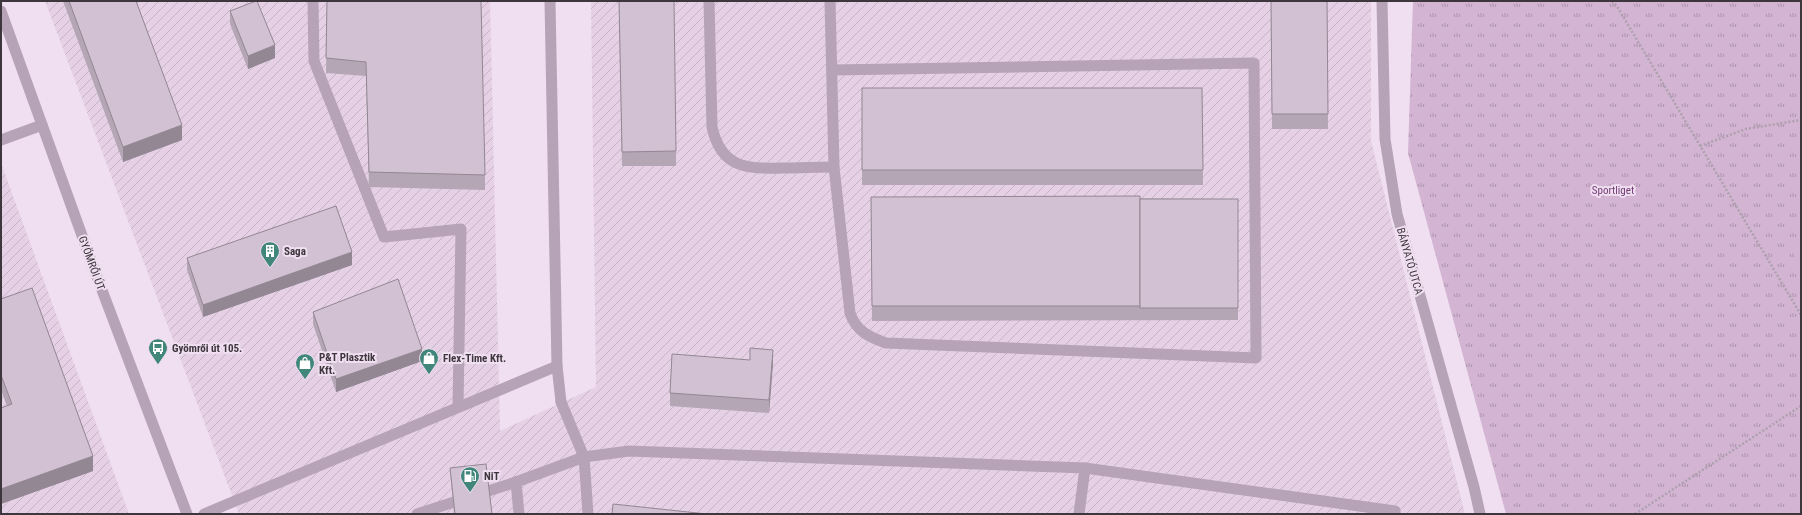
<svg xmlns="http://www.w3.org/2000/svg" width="1802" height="515" font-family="'Roboto Condensed',sans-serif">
<defs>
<pattern id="industrial-furrows" width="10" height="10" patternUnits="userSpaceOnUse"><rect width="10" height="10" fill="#e5d0e6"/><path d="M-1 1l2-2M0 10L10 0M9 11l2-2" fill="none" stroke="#c5b3c6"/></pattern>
<pattern id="grass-tufts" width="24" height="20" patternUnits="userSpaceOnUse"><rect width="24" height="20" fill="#d3b4d3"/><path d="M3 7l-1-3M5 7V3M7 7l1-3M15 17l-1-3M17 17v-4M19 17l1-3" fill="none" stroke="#ac93ac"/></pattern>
</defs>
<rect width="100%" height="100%" fill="#f0dff0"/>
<!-- industrial -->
<g fill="url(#industrial-furrows)">
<path d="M45 1H490L500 431 596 387 591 1H1371V141L1465 514H239Z"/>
<path d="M1 163 129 514H1Z"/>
</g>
<!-- grass -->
<path fill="url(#grass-tufts)" d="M1413 1H1801V514H1506L1408 153Z"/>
<!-- pitch -->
<path fill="#d3b4d3" d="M1801 236V266L1787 244Z"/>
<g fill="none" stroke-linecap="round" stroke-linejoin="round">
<!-- path -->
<g stroke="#aea1ae" stroke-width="2.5" stroke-dasharray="2 2" stroke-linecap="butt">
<path d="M1612 1 1618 8 1801 315"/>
<path d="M1700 146 1746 129 1801 120"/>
<path d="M1635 514 1801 406"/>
</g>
<!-- service -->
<g stroke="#b7a3b7" stroke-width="11">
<path d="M313 1 314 61 384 237 461 229 458 406"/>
<path d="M709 1 712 127C721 168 746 169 782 168 799 168 817 167 834 167"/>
<path d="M830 1 834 167 850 313C856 331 869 337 886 343L1256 358 1254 63 832 70"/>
<path d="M1 140 42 125"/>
<path d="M561 402 584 457 588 514"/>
<path d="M516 482 519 514"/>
<path d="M204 514 557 366"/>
<path d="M417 514 516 482 584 457 629 451 1085 468 1395 511V514"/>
<path d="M1079 514 1085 468"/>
</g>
<!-- minor -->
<g stroke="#b7a3b7" stroke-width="11">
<path d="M550 1 557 366 561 402"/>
<path d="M1382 1 1385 139 1397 214 1474 487 1480 514"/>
</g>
<!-- tertiary -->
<path stroke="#b7a3b7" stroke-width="11" d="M1 11 97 277 187 514"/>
</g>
<!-- wall -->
<g fill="#b5a6b5">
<path d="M63 1H136L182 140 123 162Z"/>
<path d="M327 1 485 175V190L369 187 366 76 326 73Z"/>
<path d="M619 1 676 151V166H622Z"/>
<path d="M1271 1H1327L1328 129H1272Z"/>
<path d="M230 11 275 58 248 69 230 24Z"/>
<path d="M862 88H1202L1203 185H862Z"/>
<path d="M871 197 1238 199V320L872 321Z"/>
<path d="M187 258 352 265 203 317 187 270Z"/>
<path d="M1 299 93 471 1 504V408L7 406 1 390Z"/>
<path d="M313 312 422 361 336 392 313 324Z"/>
<path d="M773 363 769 413 670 406V393Z"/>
<path d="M450 468 492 514H454Z"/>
</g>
<!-- shaded-wall -->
<g fill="#938793">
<path d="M275 45V58L248 69V56Z"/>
<path d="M182 125V140L123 162V147Z"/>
<path d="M352 252V265L203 317V305Z"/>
<path d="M422 349V361L336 392V379Z"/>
<path d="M773 350V363L769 413V400Z"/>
<path d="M93 456V471L1 504V489Z"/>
</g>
<!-- building -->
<g fill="#d2c1d2" stroke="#938793">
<path d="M69 1H136L182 125 123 147Z"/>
<path d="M256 1H257L275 45 248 56 230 11Z"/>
<path d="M327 1H481L485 175 369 172 366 62 326 58Z"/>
<path d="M619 1H674L676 151 622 152Z"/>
<path d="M1271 1H1327L1328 114H1272Z"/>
<path d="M862 88H1202L1203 170H862Z"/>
<path d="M1140 196V306H872L871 197Z"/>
<rect x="1140" y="199" width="98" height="109"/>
<path d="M336 206 352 252 203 305 187 258Z"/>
<path d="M398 279 422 349 336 379 313 312Z"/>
<path d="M32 288 93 456 1 489V408L12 404 1 375V299Z"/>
<path d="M750 348 773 350 769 400 670 393 672 354 750 360Z"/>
<path d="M486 464 492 514H455L450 468Z"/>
<path d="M613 504 707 514H612Z"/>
</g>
<!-- icons -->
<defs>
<symbol id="building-pin" viewBox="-11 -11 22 30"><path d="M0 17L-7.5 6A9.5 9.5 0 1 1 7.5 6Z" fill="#41867b" stroke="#f0dff0"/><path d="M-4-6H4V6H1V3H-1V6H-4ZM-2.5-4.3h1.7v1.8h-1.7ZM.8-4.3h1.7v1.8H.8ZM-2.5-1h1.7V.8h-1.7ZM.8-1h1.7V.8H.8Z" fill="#fff"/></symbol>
<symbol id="bus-pin" viewBox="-11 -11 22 30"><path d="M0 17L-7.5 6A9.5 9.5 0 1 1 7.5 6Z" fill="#41867b" stroke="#f0dff0"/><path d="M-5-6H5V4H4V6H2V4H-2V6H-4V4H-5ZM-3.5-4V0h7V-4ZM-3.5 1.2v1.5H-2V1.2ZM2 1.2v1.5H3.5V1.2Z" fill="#fff"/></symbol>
<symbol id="shop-pin" viewBox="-11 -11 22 30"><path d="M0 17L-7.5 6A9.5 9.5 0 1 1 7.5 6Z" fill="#41867b" stroke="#f0dff0"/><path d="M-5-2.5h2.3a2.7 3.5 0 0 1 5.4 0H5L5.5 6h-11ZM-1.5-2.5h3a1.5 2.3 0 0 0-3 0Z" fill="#fff"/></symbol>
<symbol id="fuel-pin" viewBox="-11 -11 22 30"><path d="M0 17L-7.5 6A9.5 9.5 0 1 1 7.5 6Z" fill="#41867b" stroke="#f0dff0"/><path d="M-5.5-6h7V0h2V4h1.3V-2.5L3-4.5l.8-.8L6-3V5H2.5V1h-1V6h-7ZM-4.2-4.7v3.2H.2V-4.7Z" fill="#fff"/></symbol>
</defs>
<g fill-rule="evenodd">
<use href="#building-pin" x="259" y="240" width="22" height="30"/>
<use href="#bus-pin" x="147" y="337" width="22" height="30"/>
<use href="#shop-pin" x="418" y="347" width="22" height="30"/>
<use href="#shop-pin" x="294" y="352" width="22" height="30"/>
<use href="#fuel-pin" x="459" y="465" width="22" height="30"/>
</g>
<g text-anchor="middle" stroke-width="4" stroke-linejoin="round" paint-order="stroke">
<!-- park labels -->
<g font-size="11" fill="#733c75" stroke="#f0dff0">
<text x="1613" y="194">Sportliget</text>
</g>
<!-- poi labels -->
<g font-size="11" font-weight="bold" fill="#3d363d" stroke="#f0dff0" text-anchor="start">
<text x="284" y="255">Saga</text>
<text x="172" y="352">Gyömrői út 105.</text>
<text x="319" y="361">P&amp;T Plasztik<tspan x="319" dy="13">Kft.</tspan></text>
<text x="443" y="362">Flex-Time Kft.</text>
<text x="484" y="480">NiT</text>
</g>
<!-- street labels -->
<g font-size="11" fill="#3d363d" stroke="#f0dff0">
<text transform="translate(1410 261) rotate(74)" y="4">BÁNYATÓ UTCA</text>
<text transform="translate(92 263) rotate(70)" y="4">GYÖMRŐI ÚT</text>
</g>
</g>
<!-- border -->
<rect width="1802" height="515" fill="none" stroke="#3d363d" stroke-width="4"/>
</svg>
